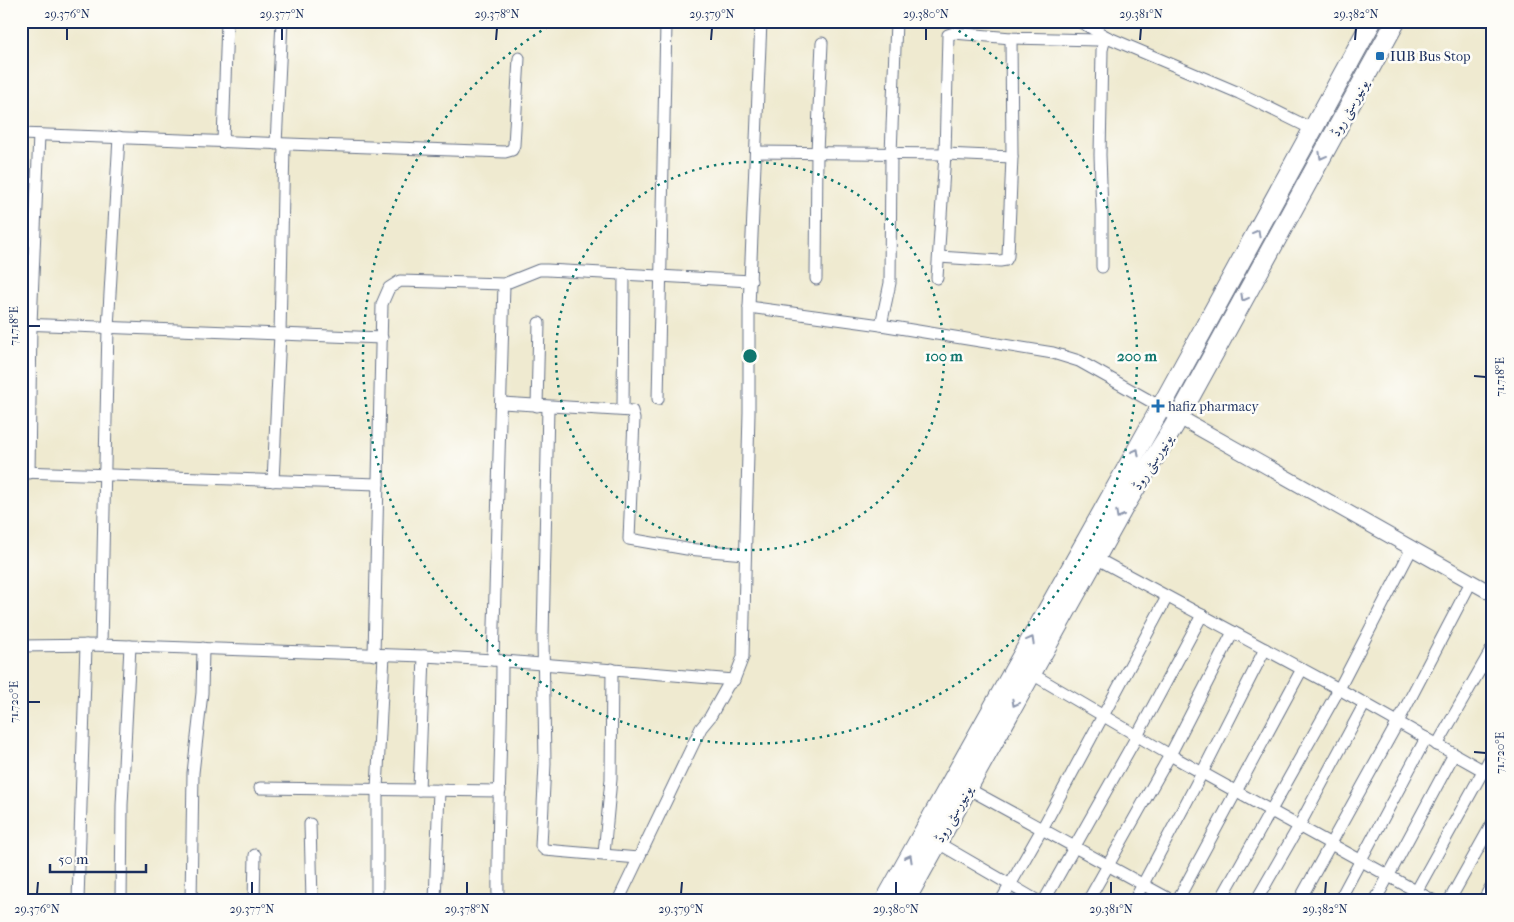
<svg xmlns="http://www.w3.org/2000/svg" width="1514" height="922" font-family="'IM FELL French Canon',Amiri,serif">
<rect width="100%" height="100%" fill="#fdfcf7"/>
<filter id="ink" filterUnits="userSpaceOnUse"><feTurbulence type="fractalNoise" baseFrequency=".02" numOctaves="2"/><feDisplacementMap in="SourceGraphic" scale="10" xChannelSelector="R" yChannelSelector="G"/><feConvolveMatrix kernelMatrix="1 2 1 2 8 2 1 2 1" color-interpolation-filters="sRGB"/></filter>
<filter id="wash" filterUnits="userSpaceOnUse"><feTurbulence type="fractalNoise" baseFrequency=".0096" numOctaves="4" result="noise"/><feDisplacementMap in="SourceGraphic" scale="20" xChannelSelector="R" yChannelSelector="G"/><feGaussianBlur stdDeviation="1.12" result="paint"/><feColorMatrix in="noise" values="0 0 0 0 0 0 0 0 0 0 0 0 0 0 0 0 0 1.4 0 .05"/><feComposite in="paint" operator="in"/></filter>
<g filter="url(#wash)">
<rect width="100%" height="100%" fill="#efead0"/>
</g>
<g filter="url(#ink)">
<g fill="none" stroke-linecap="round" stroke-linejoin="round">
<defs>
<g id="minor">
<path d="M1079 21 1107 37 1239 93 1314 130"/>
<path d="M21 134 505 152 512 150 514 145 519 58"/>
<path d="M223 142 227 21"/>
<path d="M276 144 282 21"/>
<path d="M756 152 945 154 1012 157"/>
<path d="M939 257 1000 261 1006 260 1008 256 1012 157 1011 38"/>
<path d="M1102 267V211L1100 155 1102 50 1104 42 1107 37"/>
<path d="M937 278 945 154 948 35 954 33 1011 38 1098 40 1104 42"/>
<path d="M816 279 817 152 822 43"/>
<path d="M749 307 881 325 1053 353 1079 361 1161 407"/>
<path d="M21 324 382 338"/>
<path d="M881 325 890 283 891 154 896 21"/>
<path d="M658 399 666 24"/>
<path d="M502 403 632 411 634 419 629 539 687 549 745 554"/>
<path d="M537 406 539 323"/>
<path d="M548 407 543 638 545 764 541 846 545 850 638 858"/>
<path d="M623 410 624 273"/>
<path d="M21 472 378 484"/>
<path d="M29 473 31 324 39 135"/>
<path d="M273 481 280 334 284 145"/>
<path d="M1092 556 1339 689 1493 776"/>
<path d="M101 645 108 328 119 137"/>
<path d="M21 646 101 645 424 656 493 660 734 680"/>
<path d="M374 655 382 304 389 288 400 281 504 284 539 270H547L751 281"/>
<path d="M493 660 504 284"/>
<path d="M1027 671 1170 755 1434 901"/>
<path d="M1437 745 1493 647"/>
<path d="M260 788 500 791"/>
<path d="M967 788 1173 901"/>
<path d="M419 790 424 656"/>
<path d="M310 824 312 901"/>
<path d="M933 840 1038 901"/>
<path d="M604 854 611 779 612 669"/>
<path d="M78 901 86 645"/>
<path d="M121 901 122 805 130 646"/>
<path d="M191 901 193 773 202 693 203 648"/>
<path d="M254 901 255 855"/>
<path d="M377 901V789L384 655"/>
<path d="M435 901 439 790"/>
<path d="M498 901C497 821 502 741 502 661"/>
<path d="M618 901 701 728 710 717 728 685 734 680 743 657 749 412V307L761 21"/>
<path d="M1001 901 1042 829 1167 597"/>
<path d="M1044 901 1137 736 1202 615"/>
<path d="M1088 901 1170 755 1233 632"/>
<path d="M1134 901 1202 773 1265 649"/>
<path d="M1177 901 1302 669"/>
<path d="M1220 901 1339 689 1412 548"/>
<path d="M1256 901 1299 826 1365 703"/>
<path d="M1299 901 1398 722 1471 582"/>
<path d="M1339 901 1426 738"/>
<path d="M1375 901 1454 754"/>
<path d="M1411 901 1493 753"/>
<path d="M1449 901 1493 822"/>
<path d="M1483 901 1493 883"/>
</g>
<path id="tertiary" d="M1161 407 1493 594"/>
<g id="trunk">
<path d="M885 901 1161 407 1372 21"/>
<path d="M905 901 1125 505 1174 426 1396 21"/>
</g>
</defs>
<!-- minor casing -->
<use href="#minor" stroke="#657086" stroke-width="13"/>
<!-- tertiary casing -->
<use href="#tertiary" stroke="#657086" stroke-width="16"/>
<!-- trunk casing -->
<use href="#trunk" stroke="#657086" stroke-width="21"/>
<!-- minor -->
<use href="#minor" stroke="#fff" stroke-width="11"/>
<!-- tertiary -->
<use href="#tertiary" stroke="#fff" stroke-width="14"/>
<!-- trunk -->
<use href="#trunk" stroke="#fff" stroke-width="19"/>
</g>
<!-- one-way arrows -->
<defs><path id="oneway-chevron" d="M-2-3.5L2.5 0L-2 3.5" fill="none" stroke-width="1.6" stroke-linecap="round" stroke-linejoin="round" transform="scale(1.25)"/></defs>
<g stroke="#8d97ae">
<use href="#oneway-chevron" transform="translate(1322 156) rotate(119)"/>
<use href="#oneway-chevron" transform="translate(1257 233) rotate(-61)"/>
<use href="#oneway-chevron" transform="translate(1244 298) rotate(119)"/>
<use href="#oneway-chevron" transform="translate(1136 452) rotate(-61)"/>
<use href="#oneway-chevron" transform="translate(1119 515) rotate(118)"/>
<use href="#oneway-chevron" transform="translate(1031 640) rotate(-61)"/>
<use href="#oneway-chevron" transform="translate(1015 703) rotate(119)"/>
<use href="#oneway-chevron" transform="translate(909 858) rotate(-61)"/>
</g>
</g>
<!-- ticks -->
<path fill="none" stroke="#1b2f5e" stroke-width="2" d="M67 40V28M282 40V28M496 40 497 28M711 40 712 28M926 40V28M1140 40 1141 28M1355 40 1356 28M28 326H40M1474 376 1486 377M28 702H40M1474 752 1486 753M37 894 38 882M252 894V882M467 894V882M681 894 682 882M896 894V882M1111 894V882M1325 894 1326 882"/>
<!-- distance rings -->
<g fill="none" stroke="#0f766e" stroke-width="2.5" stroke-dasharray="2.5 5">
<circle cx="750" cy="356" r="194"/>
<path d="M946 23A387 387 0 1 1 554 23"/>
</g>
<!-- markers -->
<g fill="#1f6fb2" stroke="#fdfcf7" stroke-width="2">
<rect x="1375" y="51" width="10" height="10" rx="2.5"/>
<path d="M1155.5 398.5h5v5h5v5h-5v5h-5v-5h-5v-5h5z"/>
</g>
<g text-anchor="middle" stroke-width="5" stroke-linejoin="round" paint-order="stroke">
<!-- poi labels -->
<g font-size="14" fill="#1b2f5e" stroke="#fdfcf7" text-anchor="start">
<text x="1390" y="61">IUB Bus Stop</text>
<text x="1168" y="411">hafiz pharmacy</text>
</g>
<!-- street labels -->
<g font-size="14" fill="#1b2f5e" stroke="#fdfcf7">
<text transform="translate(1349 108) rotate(-61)" y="5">یونیورسٹی روڈ</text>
<text transform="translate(1152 462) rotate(-58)" y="5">یونیورسٹی روڈ</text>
<text transform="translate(953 814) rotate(-61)" y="5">یونیورسٹی روڈ</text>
</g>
</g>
<circle cx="750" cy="356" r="8" fill="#0f766e" stroke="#fdfcf7" stroke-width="2.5"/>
<g font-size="15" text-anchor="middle" font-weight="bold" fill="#0f766e" stroke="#fdfcf7" stroke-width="5" stroke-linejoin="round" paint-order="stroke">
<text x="944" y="361">100 m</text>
<text x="1137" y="361">200 m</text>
</g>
<!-- margin -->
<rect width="1514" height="922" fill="none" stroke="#fdfcf7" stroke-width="55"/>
<!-- scale -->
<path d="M50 864v8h96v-8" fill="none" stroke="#1b2f5e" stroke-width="2.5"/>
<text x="58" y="864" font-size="15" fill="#1b2f5e" stroke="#fdfcf7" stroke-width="4" paint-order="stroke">50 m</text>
<rect x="28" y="28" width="1458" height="866" fill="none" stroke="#1b2f5e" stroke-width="2"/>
<g font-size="12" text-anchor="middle" fill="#1b2f5e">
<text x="67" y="18">29.376°N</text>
<text x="282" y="18">29.377°N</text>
<text x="497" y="18">29.378°N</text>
<text x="712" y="18">29.379°N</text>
<text x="926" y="18">29.380°N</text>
<text x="1141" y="18">29.381°N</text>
<text x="1356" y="18">29.382°N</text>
<text transform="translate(14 326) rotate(-90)" y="4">71.718°E</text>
<text transform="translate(1500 377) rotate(-90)" y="4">71.718°E</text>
<text transform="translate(14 702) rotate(-90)" y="4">71.720°E</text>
<text transform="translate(1500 753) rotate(-90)" y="4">71.720°E</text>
<text x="37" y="913">29.376°N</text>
<text x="252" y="913">29.377°N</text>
<text x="467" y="913">29.378°N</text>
<text x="681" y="913">29.379°N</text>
<text x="896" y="913">29.380°N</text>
<text x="1111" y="913">29.381°N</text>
<text x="1325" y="913">29.382°N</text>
</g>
</svg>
